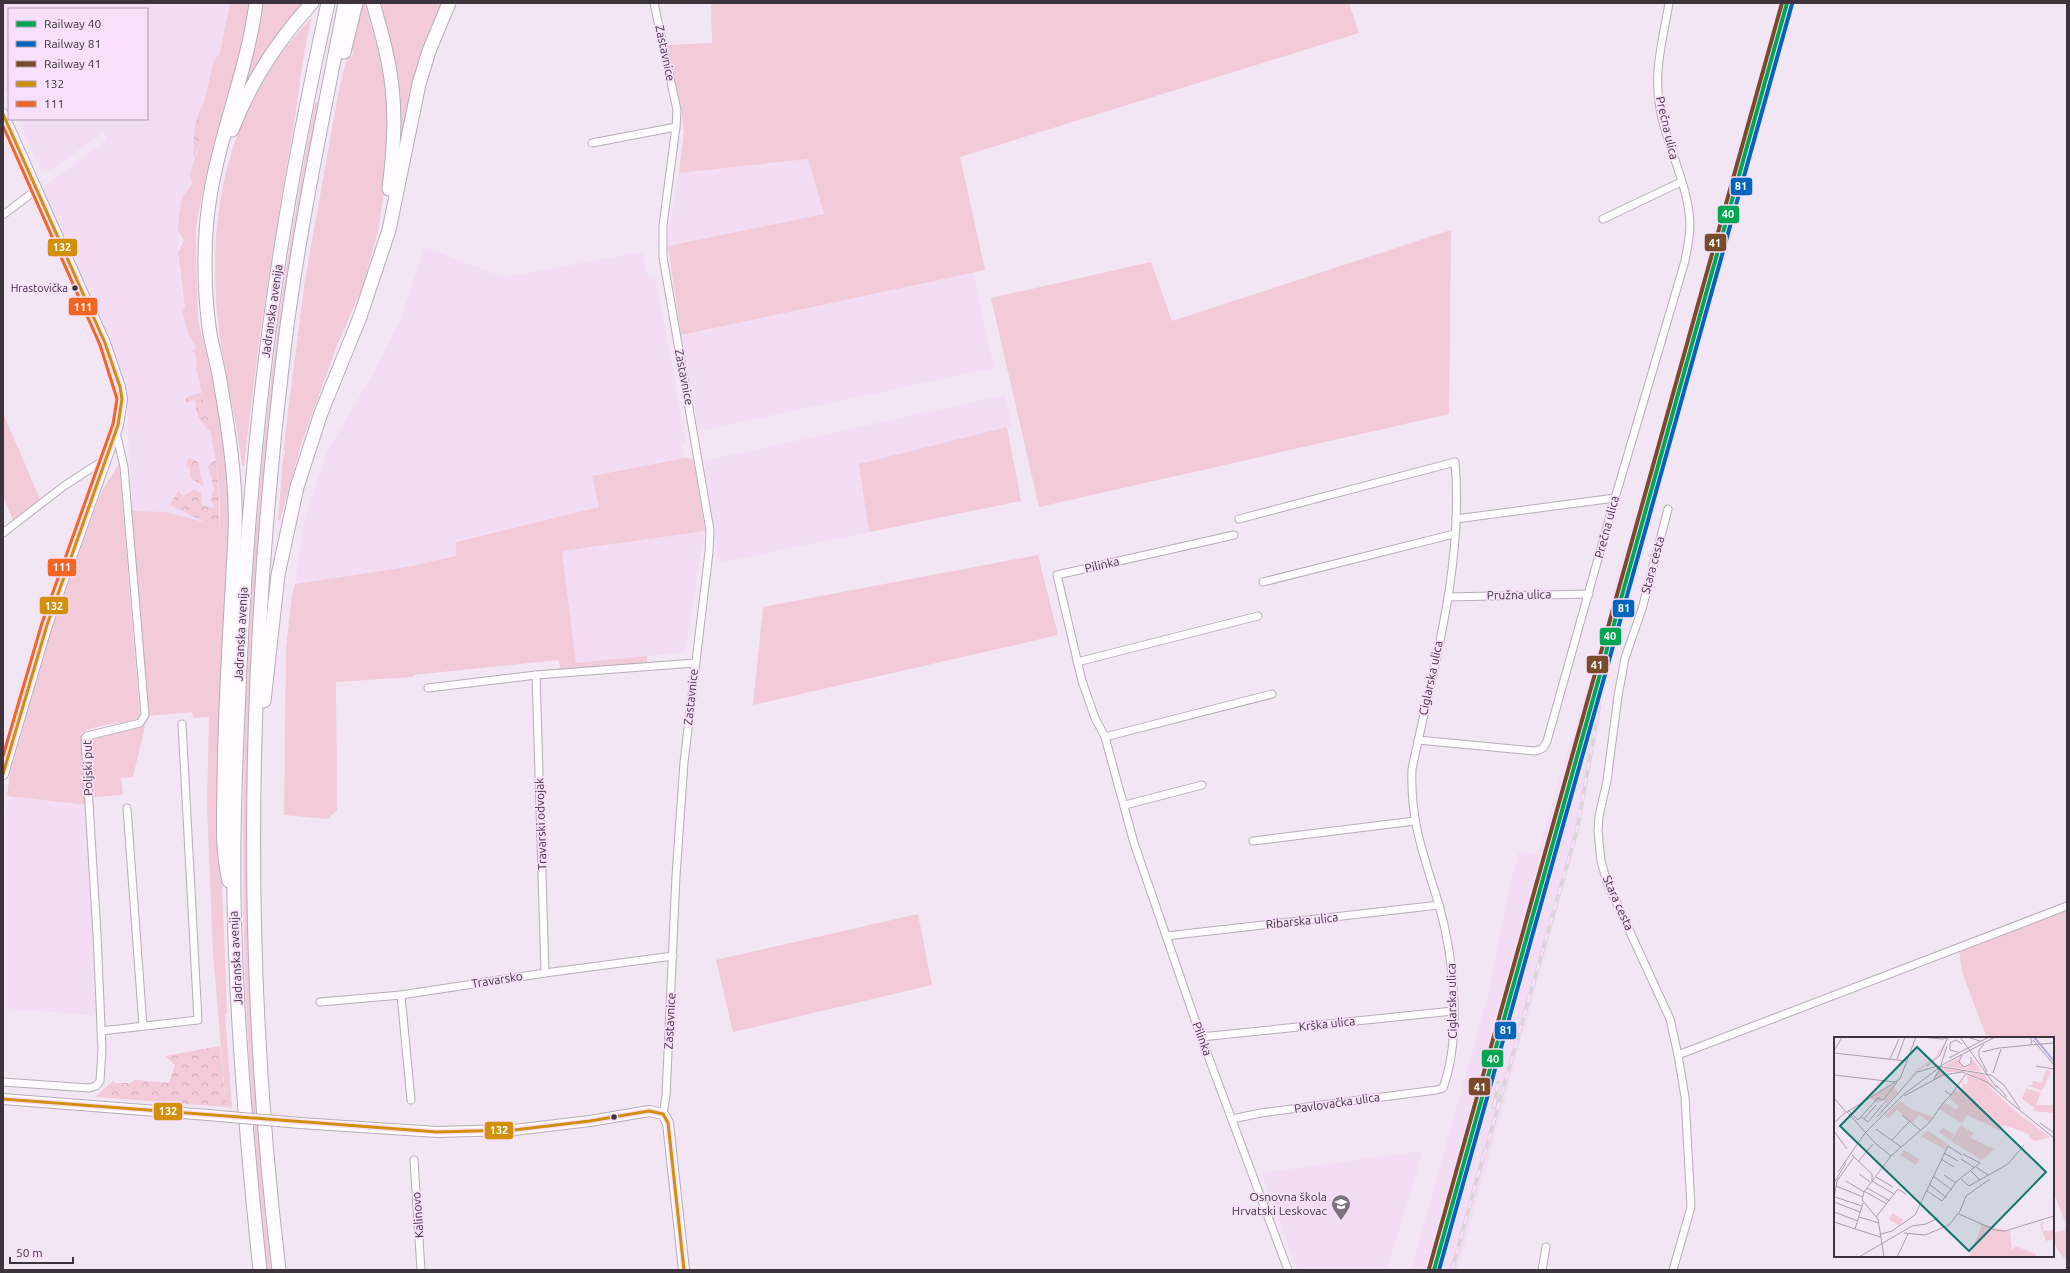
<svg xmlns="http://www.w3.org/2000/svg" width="2070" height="1273" font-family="Ubuntu,sans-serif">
<defs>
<pattern id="forest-crowns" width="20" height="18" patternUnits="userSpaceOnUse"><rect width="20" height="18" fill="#f2cad8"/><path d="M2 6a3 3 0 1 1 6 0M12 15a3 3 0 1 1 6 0" fill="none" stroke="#d0aeba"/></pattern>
</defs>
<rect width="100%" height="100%" fill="#f3e6f4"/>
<!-- built -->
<g fill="#f2ddf5">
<path d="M3 3H230L220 53 214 60 204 101 201 108 193 143 194 158 190 173 192 184 182 198 178 230 179 272 187 330 196 348 193 350 197 359 196 368 214 443 219 499V533L207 523 166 512 132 511 126 386 119 366 41 189 107 140 104 132 52 169 42 172 18 119H147V9H9V99L3 86Z"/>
<path d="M808 159 824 214 668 246 669 229 679 173Z"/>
<path d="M424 247 504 277 642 252 647 275 656 278 686 442 682 444 685 458 592 476 599 507 456 541V556L407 567 295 584 303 525 327 452 371 377 401 319Z"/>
<path d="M973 272 994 368 699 431 681 335Z"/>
<path d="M1005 395 1012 426 860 464 869 532 719 563 704 461Z"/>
<path d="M705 531 685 652 576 664 562 550Z"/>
<path d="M1625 546 1638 550 1594 703 1602 705 1580 828 1464 1248 1456 1270H1411L1488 995 1507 897 1519 852 1537 854 1592 671Z"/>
<path d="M10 797 87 805 97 1016 3 1008V826Z"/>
<path d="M1423 1151 1387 1270H1298L1261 1173Z"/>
</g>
<!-- green -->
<g fill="#f2cad8">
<path d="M230 3H249L241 51 201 199 196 227V258L198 320 222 419 230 503 221 856 227 1013H225L232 1108 226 1107 213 953 207 807 209 717 193 718 192 712 148 716V695L139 610 132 511 166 512 207 523 219 532C224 476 208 422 196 367L197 359 193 350 196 348 187 330 182 310 185 308 178 252 184 241 178 230 179 216 182 198 192 184 190 173 202 137 200 119 214 60 220 53Z"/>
<path d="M262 3H302L276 35 277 36 245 87 244 86 256 39Z"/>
<path d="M361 3H365L379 55 381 54 387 103 388 133 387 173 378 231 363 286 337 345 301 445 280 520H278L283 459 285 452 284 447 287 420 305 280 339 90 347 59 354 54 352 50Z"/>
<path d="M381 3H444L401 139 397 83 399 81H397L391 51 393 50Z"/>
<path d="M711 3H1349L1359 33 960 157 985 270 681 335 668 246 824 214 808 159 679 173 684 131 681 107 668 45 712 43Z"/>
<path d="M312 17C302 54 299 93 293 131 273 242 256 353 244 466H242C237 420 225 376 219 331 209 249 217 165 257 92 263 79 276 51 288 45Z"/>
<path d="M315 103H319C241 487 230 881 271 1270H267C256 1159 246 1047 244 935 238 656 261 377 315 103Z"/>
<path d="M1451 230 1449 414 1039 507 991 298 1151 262 1172 321Z"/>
<path d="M3 413 40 499 13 520 3 497Z"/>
<path d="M1007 427 1021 501 869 532 859 464Z"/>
<path d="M685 458 692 459 694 462 705 531 562 551 576 663 647 656V663L560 670 559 660 413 675V677L336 682 337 810 328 819 284 815 286 649 292 594 295 584 407 567 456 556V542L599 507 592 476Z"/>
<path d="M119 464 140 717C122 726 98 722 81 734L87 805 7 796 10 773 53 625 95 509 102 491Z"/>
<path d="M1038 555 1058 635 753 705 763 607Z"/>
<path d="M145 726 133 777 121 778 123 795 93 797 88 740Z"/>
<path d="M2067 910V1260C2059 1255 2053 1243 2053 1233L2064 1230 2067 1226 2053 1192V1038H1987L1963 975 1959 952Z"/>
<path d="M918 914 932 985 733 1032 716 960Z"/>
</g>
<!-- forest -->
<g fill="url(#forest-crowns)">
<path d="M204 101 200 119 202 137 194 158C192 140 195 117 204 101Z"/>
<path d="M201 392 212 433C203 425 194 414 196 402L193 400 186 403V398Z"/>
<path d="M188 458 197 461 204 486 190 478V469L186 466Z"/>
<path d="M216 460 219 499V533L207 523 170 505 178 491 183 496 194 489 201 493 202 505 214 508 211 499 214 489 208 466Z"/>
<path d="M220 1046 226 1107 95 1097 113 1081 115 1083H130L135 1080 169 1083 175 1065 165 1056Z"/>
</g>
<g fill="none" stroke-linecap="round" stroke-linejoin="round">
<defs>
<g id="minor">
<path d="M592 143 676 127 677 110 654 3"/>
<path d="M3 215 36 190"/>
<path d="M1603 219 1681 182"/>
<path d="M1668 509 1642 609 1625 658 1618 696 1607 781 1599 816 1598 831 1601 861 1607 882 1670 1019 1678 1055 1685 1097 1691 1207 1673 1270"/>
<path d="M1456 519 1615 498"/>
<path d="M3 533 64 486 107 458"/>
<path d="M1234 535 1057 575 1082 681 1095 718 1105 737 1134 843 1201 1037 1288 1270"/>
<path d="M1263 582 1454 534"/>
<path d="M1449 597 1589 594"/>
<path d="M1077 662 1258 616"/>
<path d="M536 675 545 973"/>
<path d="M428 688 536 675 695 663"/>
<path d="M1105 737 1272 694"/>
<path d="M1418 740 1534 751C1542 750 1544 748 1547 741L1615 498 1685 261C1687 249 1690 237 1690 225 1689 185 1667 148 1660 109 1653 72 1663 39 1669 3"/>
<path d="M1125 805 1202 785"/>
<path d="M127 808 143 1026"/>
<path d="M1253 841 1415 821"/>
<path d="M1166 936 1439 905"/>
<path d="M401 995 411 1100"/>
<path d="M320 1002 401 995 545 973 673 956"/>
<path d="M101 1031 198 1020 182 724"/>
<path d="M1201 1037 1453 1011"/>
<path d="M1678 1055 2067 906"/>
<path d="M3 1082 89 1088 96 1086 100 1081 102 1049 97 934 85 738 87 736 140 723 145 715 124 467 116 432"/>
<path d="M663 1114 666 1096 676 876 684 762 709 552 710 530 663 257V225L676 127"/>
<path d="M1232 1119 1261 1113 1436 1090 1443 1088C1462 1036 1454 958 1439 905 1424 856 1410 822 1412 769 1433 669 1464 565 1455 462L1239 519"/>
<path d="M414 1160 421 1270"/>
<path d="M1542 1270 1546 1247"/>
</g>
<g id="secondary">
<path d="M3 114 105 343 120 387 122 399 118 425 47 625 3 774"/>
<path d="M3 1099 208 1115"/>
<path d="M300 1123 437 1132 514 1130 590 1121 649 1111 663 1114 668 1123 684 1270"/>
</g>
<g id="motorway">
<path d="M373 3C381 31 389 58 392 87 396 121 393 155 389 189"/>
<path d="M344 52 356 3"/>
<path d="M232 130C250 83 278 40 312 3"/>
<path d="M264 701 278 575 297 487 321 413 360 317 389 230 419 84 429 51 449 3"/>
<path d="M229 881C221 848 224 812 224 779 225 697 231 615 235 534 237 480 228 427 219 375 216 359 211 343 209 327 205 296 204 264 206 233 210 154 246 81 256 3"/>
<path d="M260 1270C247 1147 236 1023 234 899 233 838 235 776 238 714 244 550 258 385 285 223 297 149 312 76 328 3"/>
<path d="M279 1270C242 965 247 655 284 350 298 233 323 118 345 3"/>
</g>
</defs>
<!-- minor casing -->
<use href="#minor" stroke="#b6adb8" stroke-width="9"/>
<!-- secondary casing -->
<use href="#secondary" stroke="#b6adb8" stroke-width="12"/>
<!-- motorway casing -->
<use href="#motorway" stroke="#b6adb8" stroke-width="15"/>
<!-- minor -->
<use href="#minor" stroke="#fdfbfd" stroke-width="7"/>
<!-- secondary -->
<use href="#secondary" stroke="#fdfbfd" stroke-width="10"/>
<!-- motorway -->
<use href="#motorway" stroke="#fdfbfd" stroke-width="13"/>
<defs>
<g id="rail">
<path d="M1494 1107 1498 1083"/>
<path d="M1484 1156 1577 830 1599 706"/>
<path d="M1452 1270 1485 1150"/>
</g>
</defs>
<!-- rail casing -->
<use href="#rail" stroke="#d9d5d9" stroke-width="4"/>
<!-- rail -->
<use href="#rail" stroke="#f8e0fa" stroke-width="2.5" stroke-dasharray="8" stroke-linecap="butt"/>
<defs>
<path id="secondary-bridge" d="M208 1115 300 1123"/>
</defs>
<!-- secondary-bridge casing -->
<use href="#secondary-bridge" stroke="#b6adb8" stroke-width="12" stroke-linecap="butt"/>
<!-- secondary-bridge -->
<use href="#secondary-bridge" stroke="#fdfbfd" stroke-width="10"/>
<defs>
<g id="bus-1">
<path d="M3 114 105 343 120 387 122 399 118 425 47 625 3 774"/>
<path d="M3 1099 437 1132 514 1130 590 1121 649 1111 663 1114"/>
<path d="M663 1114 668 1123 684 1270"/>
</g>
<path id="bus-2" d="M3 126 100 345 117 399 113 424 42 623 3 756"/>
</defs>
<!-- bus-1 casing -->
<use href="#bus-1" stroke="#f8e0fa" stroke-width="6"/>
<!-- bus-2 casing -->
<use href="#bus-2" stroke="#f8e0fa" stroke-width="6"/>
<!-- bus-1 -->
<use href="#bus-1" stroke="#d28f0c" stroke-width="3"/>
<!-- bus-2 -->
<use href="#bus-2" stroke="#f26522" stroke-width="3"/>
<defs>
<path id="rail-1" d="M1434 1270 1787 3"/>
<path id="rail-2" d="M1439 1270 1792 4"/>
<path id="rail-3" d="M1429 1269 1782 3"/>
</defs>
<!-- rail-1 casing -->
<use href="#rail-1" stroke="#f8e0fa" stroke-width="7"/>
<!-- rail-2 casing -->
<use href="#rail-2" stroke="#f8e0fa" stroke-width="7"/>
<!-- rail-3 casing -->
<use href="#rail-3" stroke="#f8e0fa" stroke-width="7"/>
<!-- rail-1 -->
<use href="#rail-1" stroke="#00a651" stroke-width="4"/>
<!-- rail-2 -->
<use href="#rail-2" stroke="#0065bd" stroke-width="4"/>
<!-- rail-3 -->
<use href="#rail-3" stroke="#7a4b2a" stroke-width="4"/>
</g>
<!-- icons -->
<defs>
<symbol id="school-pin" viewBox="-11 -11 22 30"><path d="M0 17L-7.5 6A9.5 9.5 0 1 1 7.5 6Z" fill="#7c727d" stroke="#f8e0fa"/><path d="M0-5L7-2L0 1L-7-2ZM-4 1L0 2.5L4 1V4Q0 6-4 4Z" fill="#fff"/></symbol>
</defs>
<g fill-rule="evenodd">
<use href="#school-pin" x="1330" y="1193" width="22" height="30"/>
</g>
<!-- markers -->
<g fill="#3c333d" stroke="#f8e0fa" stroke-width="1.5">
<circle cx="75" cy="288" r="3.5"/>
<circle cx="614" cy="1117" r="3.5"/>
</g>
<g text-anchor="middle" stroke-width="3.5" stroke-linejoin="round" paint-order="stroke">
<!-- bus labels -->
<g font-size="11" fill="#3c333d" stroke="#f8e0fa" text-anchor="end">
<text x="68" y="292">Hrastovička</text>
</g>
<!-- street labels -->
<g font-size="12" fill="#3c333d" stroke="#f8e0fa">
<text transform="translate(665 53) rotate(78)" y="4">Zastavnice</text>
<text transform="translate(1667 128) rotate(77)" y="4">Prečna ulica</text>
<text transform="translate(272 311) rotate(-82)" y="4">Jadranska avenija</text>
<text transform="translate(684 377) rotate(79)" y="4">Zastavnice</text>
<text transform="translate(1607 527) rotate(-75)" y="4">Prečna ulica</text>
<text transform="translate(1102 565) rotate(-13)" y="4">Pilinka</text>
<text transform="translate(1653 565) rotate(-75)" y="4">Stara cesta</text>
<text transform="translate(1519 595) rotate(-1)" y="4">Pružna ulica</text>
<text transform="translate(241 634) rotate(-87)" y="4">Jadranska avenija</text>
<text transform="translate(1431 678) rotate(-78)" y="4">Ciglarska ulica</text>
<text transform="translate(691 697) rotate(-84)" y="4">Zastavnice</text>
<text transform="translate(88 768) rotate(-91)" y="4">Poljski put</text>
<text transform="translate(541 824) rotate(-92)" y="4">Travarski odvojak</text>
<text transform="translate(1618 903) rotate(66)" y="4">Stara cesta</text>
<text transform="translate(1302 921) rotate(-6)" y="4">Ribarska ulica</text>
<text transform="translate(236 958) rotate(-93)" y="4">Jadranska avenija</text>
<text transform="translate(497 980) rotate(-9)" y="4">Travarsko</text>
<text transform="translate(1452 1001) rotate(-91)" y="4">Ciglarska ulica</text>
<text transform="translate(670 1021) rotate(-87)" y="4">Zastavnice</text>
<text transform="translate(1327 1024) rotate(-6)" y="4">Krška ulica</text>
<text transform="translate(1202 1039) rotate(70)" y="4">Pilinka</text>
<text transform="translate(1337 1103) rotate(-8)" y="4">Pavlovačka ulica</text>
<text transform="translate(418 1215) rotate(-94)" y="4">Kalinovo</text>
</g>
<!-- poi labels -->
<g font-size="12" fill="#3c333d" stroke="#f8e0fa" text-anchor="end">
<text x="1327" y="1201">Osnovna škola<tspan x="1327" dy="14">Hrvatski Leskovac</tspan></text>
</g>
</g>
<!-- overview -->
<g transform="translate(1834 1037)">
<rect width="220" height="220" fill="#f3e6f4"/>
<path d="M110 6 109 13 95 27 81 36 30 93 52 67 49 63 60 50 64 55 80 35 102 19ZM126 20 125 23 131 31 136 29 139 22 148 35 110 29ZM108 30 150 38 164 54 133 35H115L99 43ZM214 33 217 35 208 54 193 48H198L199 44 208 46 211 34ZM132 37 151 46 181 74 216 100 202 104 195 101V97L169 88 166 94 133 78 128 86 105 72 110 65 122 73 124 68 115 61 122 53 125 55 129 50 127 44 132 48 134 44ZM62 46 48 63 44 61 48 64 44 66 35 60ZM192 51 207 56 202 68H220V76L199 74 201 71 188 62ZM66 64 78 72 98 80 95 85 85 78 79 86 83 90 63 73 54 81 51 78ZM127 88 139 96 137 101 160 112 148 123 117 104ZM109 91 120 97 116 103 105 95ZM94 94 114 107 111 113 87 99ZM70 113 85 122 82 128 66 118ZM59 176 69 183 65 189 55 182ZM148 187 173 194V220H135Z" fill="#f2cad8"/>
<path d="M209 185 211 186 208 188 210 194 220 193V202L212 204 207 189H205ZM173 194H176L178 213 182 209 202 217V220H173Z" fill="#f2cad8"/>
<path fill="none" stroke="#b4b0e4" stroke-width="2" d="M200 0 220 24"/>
<path fill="none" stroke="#aa9eab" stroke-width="1" d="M86 0 108 2 118 0M126 0 163 51M133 0 146 4M199 3 220 28M150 7 145 13V19L153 35M196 8 220 6M165 11 196 8 198 5 196 0M0 14 8 0M124 15 116 13V6L122 3 128 7M148 15 165 11M0 16 72 24M128 18 125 25 130 30 137 27V20M115 21 155 0M56 22 65 2M63 22 71 0M93 29 106 18 114 0M202 29 220 32M84 35 103 29 157 38 170 48 186 72M159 36 167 12M0 38 61 45M100 42 106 31 113 9M162 48 173 60M111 54 117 58 131 38M70 59 109 38 128 35 153 45 179 68M0 61 12 75M178 67 220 101M14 73 24 83 44 61 49 63 63 45M68 78 86 93M27 80 34 85 50 66M43 80 84 34M30 82 42 68M0 86 12 75M206 86 220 96M42 92 67 110M0 94 13 112M58 103 76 84M110 116 124 124M18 118 38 137V144L60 157M57 119 95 86 109 66 117 58M107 122 120 130M127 122 141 131M24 125 39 107M142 130 154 138M137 134 146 143M4 135 31 96 69 58 110 27 161 0M25 137 36 145M110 138 122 146M99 139 118 153M42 140 59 150M127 142 135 149 174 127 190 108M12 144 30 155M0 146 12 126M95 147 113 161M2 149 29 160M33 151 56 164M30 154 53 167M93 154 108 164 123 144 146 126 129 117M1 160 28 169M0 161 3 144 20 120M0 165 26 175M0 175 24 184M125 177 161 193 171 194 220 179M25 180 45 186M42 180 64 152 72 157M0 185 46 200M21 192 29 166M70 196 91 198 115 188 126 174 132 159 156 142M47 197 58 194 81 178 114 109 128 118M25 220 78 189 92 187 104 181M50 220 44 182 28 163 30 155 57 119 42 107 13 75 66 42 82 0M63 220 74 197"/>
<path fill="#0f766e" fill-opacity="0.15" stroke="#0f766e" stroke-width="2" d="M83 10 212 135 135 214 6 89Z"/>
<rect width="220" height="220" fill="none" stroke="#3c333d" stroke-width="2"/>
</g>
<g stroke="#f8e0fa" stroke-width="1.5">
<rect x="1730" y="177" width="23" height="19" rx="4" fill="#0065bd"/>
<rect x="1717" y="205" width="23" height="19" rx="4" fill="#00a651"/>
<rect x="1704" y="233" width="23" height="19" rx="4" fill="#7a4b2a"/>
<rect x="47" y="238" width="31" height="19" rx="4" fill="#d28f0c"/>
<rect x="68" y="297" width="30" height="19" rx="4" fill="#f26522"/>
<rect x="47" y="558" width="30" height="19" rx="4" fill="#f26522"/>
<rect x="39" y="596" width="30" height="19" rx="4" fill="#d28f0c"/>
<rect x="1612" y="599" width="23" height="19" rx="4" fill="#0065bd"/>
<rect x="1599" y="627" width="23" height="19" rx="4" fill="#00a651"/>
<rect x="1586" y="655" width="23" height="19" rx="4" fill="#7a4b2a"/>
<rect x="1494" y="1021" width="23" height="19" rx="4" fill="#0065bd"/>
<rect x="1481" y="1049" width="23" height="19" rx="4" fill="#00a651"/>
<rect x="1468" y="1077" width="23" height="19" rx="4" fill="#7a4b2a"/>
<rect x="153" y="1102" width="30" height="19" rx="4" fill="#d28f0c"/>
<rect x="484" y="1121" width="30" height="19" rx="4" fill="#d28f0c"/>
</g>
<g font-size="11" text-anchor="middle" font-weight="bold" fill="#fff">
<text x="1741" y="190">81</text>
<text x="1728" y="218">40</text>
<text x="1715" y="247">41</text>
<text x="62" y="251">132</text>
<text x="83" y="311">111</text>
<text x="62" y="571">111</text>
<text x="54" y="610">132</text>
<text x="1624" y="612">81</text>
<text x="1610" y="640">40</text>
<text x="1597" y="669">41</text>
<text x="1506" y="1034">81</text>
<text x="1493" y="1063">40</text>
<text x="1480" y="1091">41</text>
<text x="168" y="1115">132</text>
<text x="499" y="1134">132</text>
</g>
<!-- border -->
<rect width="2070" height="1273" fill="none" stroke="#3c333d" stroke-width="8"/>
<!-- legend -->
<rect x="8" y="8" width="140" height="112" fill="#f8e0fa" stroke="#ad9bae"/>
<rect x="16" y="21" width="20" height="6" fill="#00a651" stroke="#ad9bae"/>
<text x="44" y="28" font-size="12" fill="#3c333d">Railway 40</text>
<rect x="16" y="41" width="20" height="6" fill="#0065bd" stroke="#ad9bae"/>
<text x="44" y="48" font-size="12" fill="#3c333d">Railway 81</text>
<rect x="16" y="61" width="20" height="6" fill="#7a4b2a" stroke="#ad9bae"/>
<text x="44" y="68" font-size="12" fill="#3c333d">Railway 41</text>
<rect x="16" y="81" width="20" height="6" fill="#d28f0c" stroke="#ad9bae"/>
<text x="44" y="88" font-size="12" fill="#3c333d">132</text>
<rect x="16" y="101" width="20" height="6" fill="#f26522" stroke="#ad9bae"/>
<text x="44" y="108" font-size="12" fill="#3c333d">111</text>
<!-- scale -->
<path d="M10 1257v6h63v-6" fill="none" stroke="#3c333d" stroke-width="2"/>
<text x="16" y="1257" font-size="12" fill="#3c333d" stroke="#f8e0fa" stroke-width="3" paint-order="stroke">50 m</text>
</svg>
